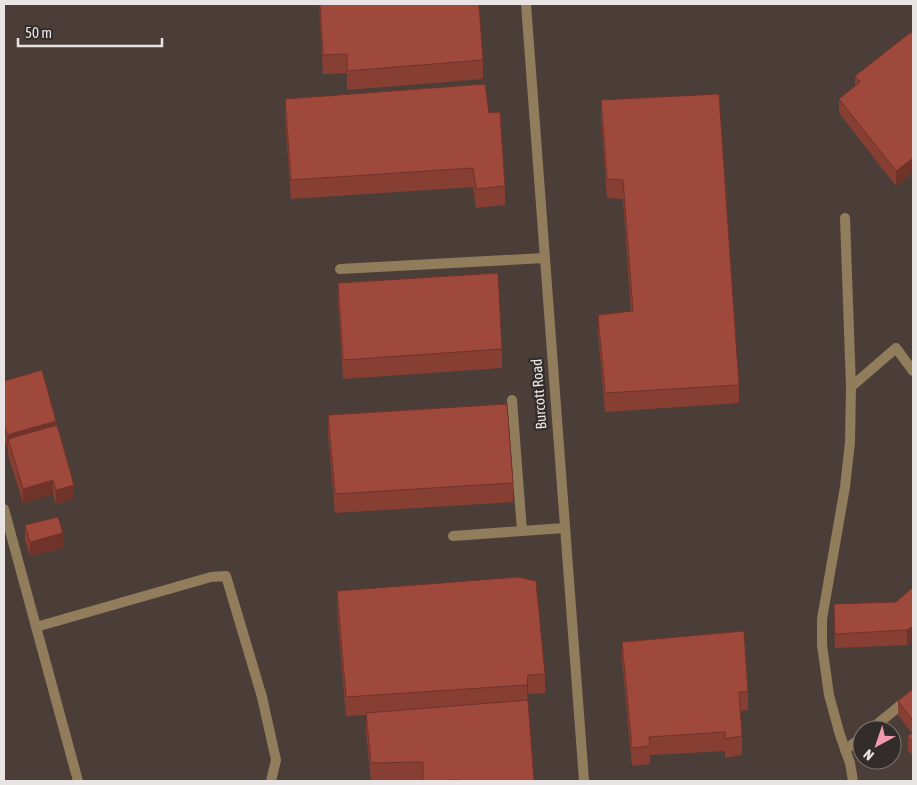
<svg xmlns="http://www.w3.org/2000/svg" width="917" height="785" font-family="'Asap Condensed',sans-serif">
<rect width="100%" height="100%" fill="#3d3634"/>
<!-- built -->
<path fill="#4b3e38" fill-rule="evenodd" d="M4 4H913V781H4ZM862 730H892V760H862Z"/>
<g fill="none" stroke-linecap="round" stroke-linejoin="round">
<!-- service -->
<g stroke="#917c5b" stroke-width="10">
<path d="M845 218 851 387 850 442 845 487 822 619V645L829 695 840 735 850 763 853 781"/>
<path d="M851 387 896 348 913 371"/>
<path d="M512 400 522 531 564 528"/>
<path d="M4 509 78 781"/>
<path d="M453 536 522 531"/>
<path d="M36 627 211 577 226 576 262 697 276 760 271 781"/>
<path d="M870 730 913 695"/>
<path d="M845 750 862 737"/>
</g>
<!-- minor -->
<g stroke="#917c5b" stroke-width="10">
<path d="M526 4 584 781"/>
<path d="M340 269 545 258"/>
</g>
</g>
<!-- wall -->
<g fill="#883f33">
<path d="M319 4H479L483 60V79L347 90V73L323 74Z"/>
<path d="M913 35V172L896 186 839 113V99L855 86V76Z"/>
<path d="M285 99 489 113 505 186V205L476 208 473 187 291 199 285 118Z"/>
<path d="M601 100 739 385V403L605 412 598 333V315L631 311 623 199 607 198 601 118Z"/>
<path d="M338 283 502 349V368L343 379 338 302Z"/>
<path d="M4 381 56 425 74 499 56 504 53 494 23 503 8 454V449H7L4 439Z"/>
<path d="M328 415 513 483V502L335 513 328 434Z"/>
<path d="M25 525 63 548 30 556 25 540Z"/>
<path d="M913 587V643L912 641 907 645 835 648 834 604 896 602Z"/>
<path d="M337 591 545 674V693L528 694 527 700 534 781H371L366 732V715L346 716 337 610Z"/>
<path d="M622 642 748 692V710L740 711 742 736V755L725 758V751L650 755V764L632 766 622 660Z"/>
<path d="M913 689V757L908 750V736L912 733 898 715V701Z"/>
</g>
<!-- shaded-wall -->
<g fill="#6f3329">
<path d="M913 158V172L896 186V171Z"/>
<path d="M56 421V436L8 439V449H7V435Z"/>
<path d="M53 480V494L23 503V489Z"/>
<path d="M74 485V499L56 504V490Z"/>
<path d="M63 533V548L30 556V542Z"/>
<path d="M912 627V641L907 645V630Z"/>
<path d="M528 675V694L527 704V685Z"/>
</g>
<!-- building -->
<g fill="#9e493b" stroke="#6f3329">
<path d="M320 4H479L483 60 347 71V54L323 55Z"/>
<path d="M911 32 913 35V158L896 171 839 99 860 82 855 76Z"/>
<path d="M485 84 489 113 500 112 505 186 476 189 473 168 291 180 285 99Z"/>
<path d="M719 94 739 385 605 393 598 315 633 311 623 180 607 179 601 100Z"/>
<path d="M498 273 502 349 343 360 338 283Z"/>
<path d="M42 370 56 421 7 435 4 424V381Z"/>
<path d="M507 404 513 483 335 494 328 415Z"/>
<path d="M57 425 74 485 56 490 53 480 23 489 8 439Z"/>
<path d="M58 517 63 533 30 542 25 525Z"/>
<path d="M519 577 536 581 545 674 528 675 527 685 346 697 337 591Z"/>
<path d="M913 587V629L912 627 907 630 835 634 834 604 896 602Z"/>
<path d="M744 631 748 692H739L742 736 725 739V732L649 737 650 746 632 748 622 642Z"/>
<path d="M913 689V721L898 701Z"/>
<path d="M528 700 534 781H460V780L423 781V762L371 763 366 713Z"/>
<path d="M913 732V743L908 736Z"/>
</g>
<g text-anchor="middle" stroke-width="4.5" stroke-linejoin="round" paint-order="stroke">
<!-- street labels -->
<g font-size="15" fill="#e8e4e3" stroke="#322c2a">
<text transform="translate(539 394) rotate(-94)" y="5">Burcott Road</text>
</g>
</g>
<!-- border -->
<rect width="917" height="785" fill="none" stroke="#e8e4e3" stroke-width="10"/>
<!-- north arrow -->
<g transform="translate(877 745) rotate(220)"><circle r="24" fill="#322c2a" stroke="#7b7674"/>
<path d="M0-4L9 19L0 12L-9 19Z" fill="#f29ab0"/>
<text y="-8" font-size="14" font-weight="bold" text-anchor="middle" fill="#e8e4e3">N</text>
</g>
<!-- scale -->
<path d="M18 38v8h144v-8" fill="none" stroke="#e8e4e3" stroke-width="2.5"/>
<text x="25" y="38" font-size="15" fill="#e8e4e3" stroke="#322c2a" stroke-width="4" paint-order="stroke">50 m</text>
</svg>
